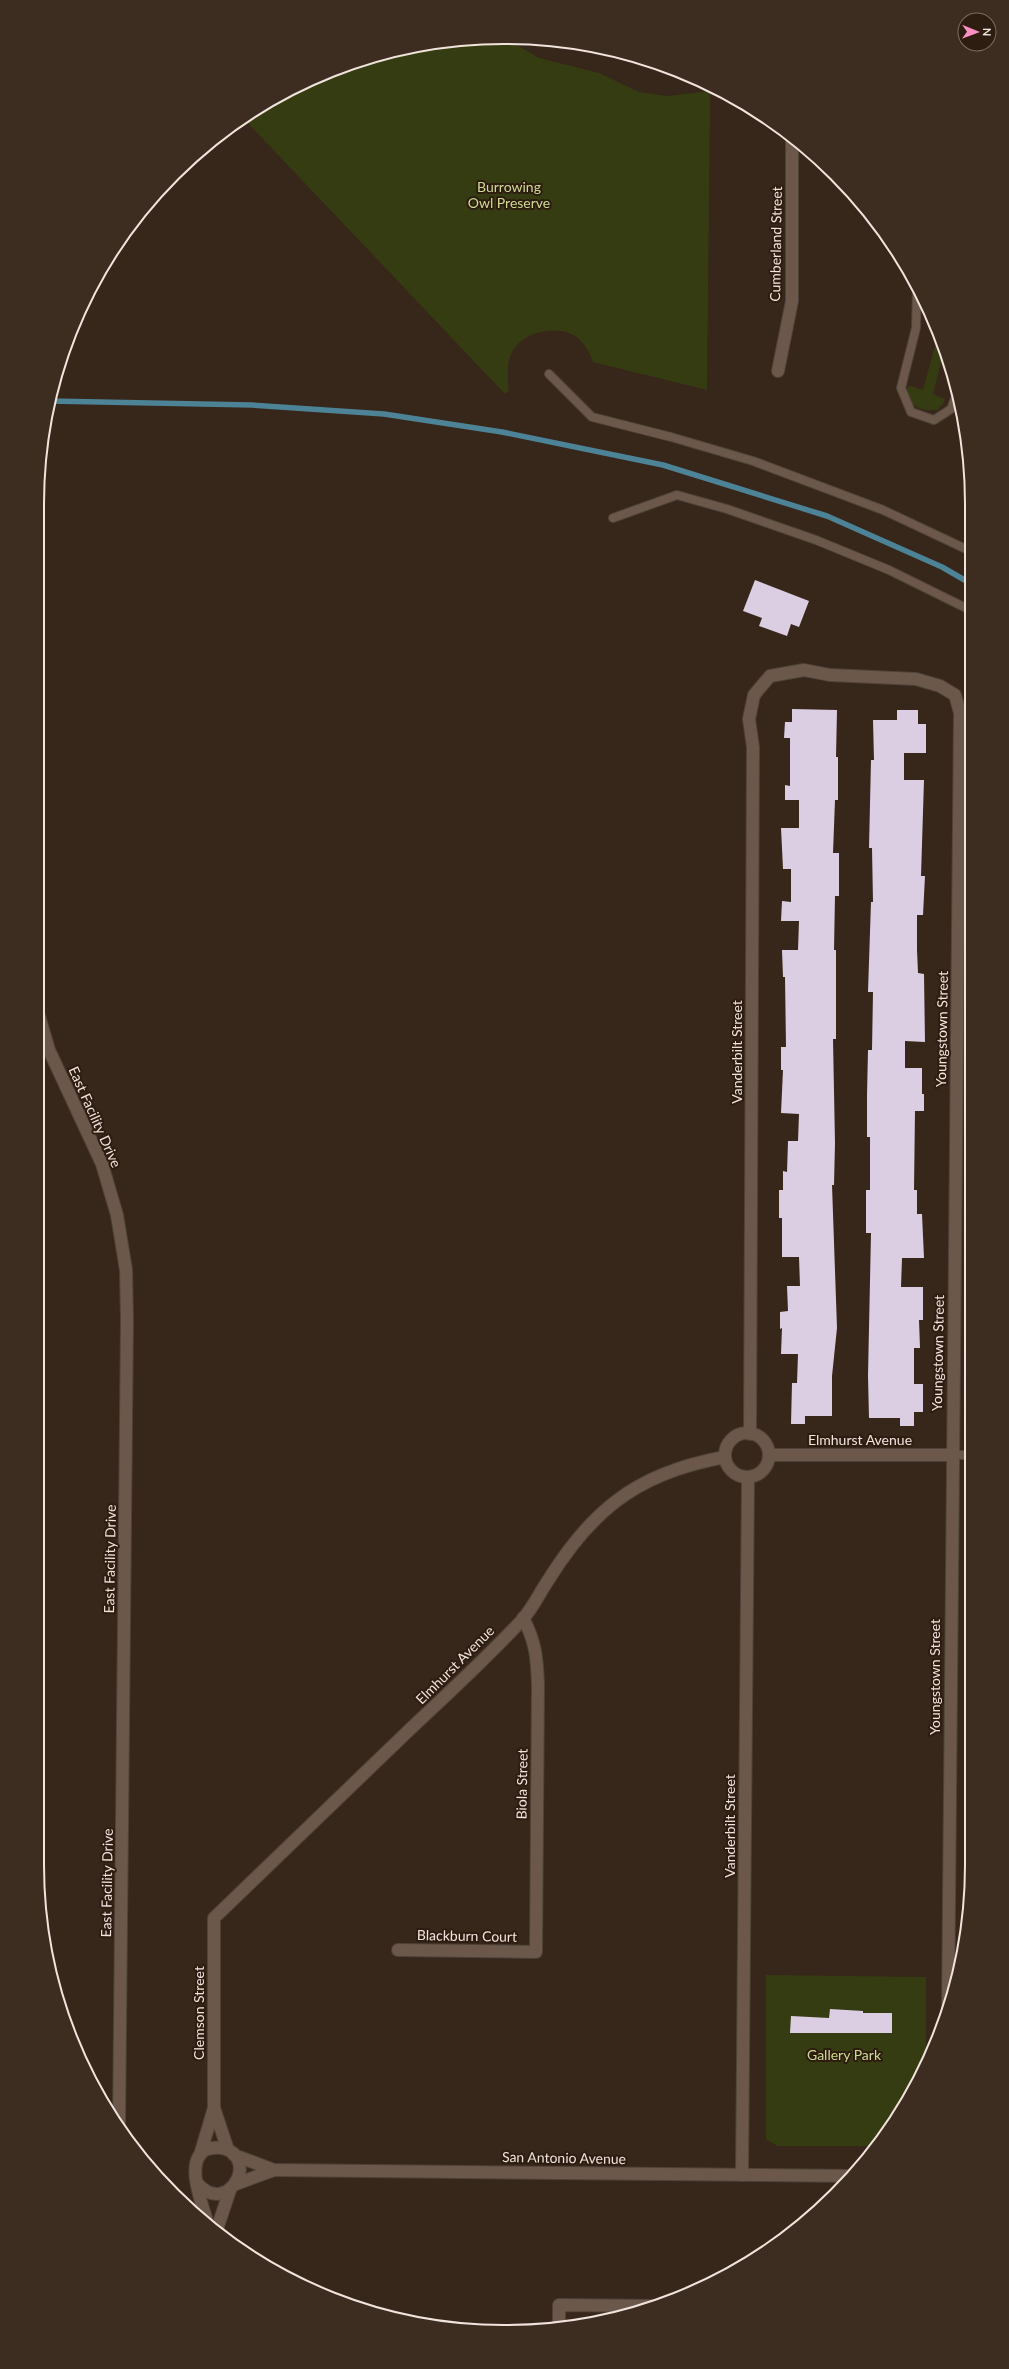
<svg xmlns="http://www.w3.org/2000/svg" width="1009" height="2369" font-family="Lato,sans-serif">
<rect width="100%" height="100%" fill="#37261a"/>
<!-- green -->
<g fill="#363c12">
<path d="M474 38 507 39 539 58 599 73 639 92 667 96 710 91 707 390 593 362C590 353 586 346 579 339 563 324 528 330 515 347 506 359 507 377 509 391L505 394 244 119 298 85 384 53Z"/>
<path d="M938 335 944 351 933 394 945 399 943 404 937 410C918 411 909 407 907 387L911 386 923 390Z"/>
<path d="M766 1975 926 1977V2062L909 2098 875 2146H777L766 2139Z"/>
</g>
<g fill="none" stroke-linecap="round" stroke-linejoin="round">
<!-- stream -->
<path stroke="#4c8396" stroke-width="5.5" d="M49 401 252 405 384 414 502 432 663 465 827 516 942 567 968 582"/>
</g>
<!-- building -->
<g fill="#dbcee3">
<path d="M755 580 809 601 799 627 791 624 787 636 759 626 762 618 743 611Z"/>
<path d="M792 709 837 710 836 757H838V800H835L833 853H839V896H835L834 950H836V1039H833L835 1143 834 1185H832L837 1328 832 1376V1416H805V1424H791L792 1383H797L798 1354H781L782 1328 780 1329V1312L788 1311 787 1286H800L799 1257H782V1218H779V1190H783V1171L787 1172 788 1141H798L799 1114 781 1113 783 1070H781V1047H786L785 977H783L782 950H798L799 921H781L782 901 791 902V869H783L781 828H799V800H785V785L790 786V738H784L785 722H792Z"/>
<path d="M897 710H918V724H926V753H904V780H924L921 876H925L923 915H917V950L918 973 924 974 925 1042 905 1041V1068H922V1094H924V1111H915L914 1190H917V1214H922L924 1258H902L901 1287H923V1320H919L920 1348H914V1384H923V1412H914V1426H900V1418H869L868 1376 871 1233H866V1190H870V1137H867V1095L868 1050H872L873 992H868L871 902H873L872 848H869L871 760H874L873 720H897Z"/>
<path d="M830 2009 863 2011V2013H892V2033H790L791 2016 829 2018Z"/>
</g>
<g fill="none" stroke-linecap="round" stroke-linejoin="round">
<defs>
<g id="lane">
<path d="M917 287 916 328 901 388 911 412 934 420 951 409 958 391"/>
<path d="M549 374 592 417 671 437 753 461 883 510 968 550"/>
<path d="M613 518 677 495 727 509 816 540 889 570 968 609"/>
<path d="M952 1455H971"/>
</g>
<g id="street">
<path d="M778 371 792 301V140"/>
<path d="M37 1009 49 1050 102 1164 117 1215 126 1270 127 1320 119 2126"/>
<circle cx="747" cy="1455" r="22"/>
<path d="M750 1434 753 747 749 719 754 695 770 676 804 670 830 675 916 679 940 686 955 695 960 713 948 2011"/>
<path d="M769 1455H952"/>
<path d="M398 1950 536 1952 538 1685C537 1659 536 1642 523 1618"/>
<path d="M214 2108V1918C277 1857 341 1796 404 1735 444 1697 485 1660 522 1620 533 1608 540 1592 549 1579 567 1550 588 1523 615 1502 647 1477 686 1464 725 1457"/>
<path d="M200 2155 214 2108 228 2150"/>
<path d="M234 2155 274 2170 236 2184"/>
<path d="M274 2170 853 2176"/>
<path d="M742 2175 748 1477"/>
<path d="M197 2183C226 2217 259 2162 226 2149 219 2147 212 2147 205 2150 184 2163 203 2205 208 2225"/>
<path d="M216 2232 230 2190"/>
<path d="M559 2328V2305L657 2306"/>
</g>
</defs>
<!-- lane casing -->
<use href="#lane" stroke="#504238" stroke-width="10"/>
<!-- street casing -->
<use href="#street" stroke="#504238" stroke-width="14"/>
<!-- path -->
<path stroke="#85766c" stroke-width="2.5" stroke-dasharray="3 2" stroke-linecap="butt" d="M968 441 964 460 968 471"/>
<!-- lane -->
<use href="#lane" stroke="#6b584a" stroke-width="8"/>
<!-- street -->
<use href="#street" stroke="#6b584a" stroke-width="12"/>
</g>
<g text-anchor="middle" stroke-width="4" stroke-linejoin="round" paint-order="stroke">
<!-- park labels -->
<g font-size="14" fill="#cedb93" stroke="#2d1c10">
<text x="509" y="192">Burrowing<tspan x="509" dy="16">Owl Preserve</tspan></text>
<text x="844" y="2060">Gallery Park</text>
</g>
<!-- street labels -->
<g font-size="14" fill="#f0e4dd" stroke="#2d1c10">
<text transform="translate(776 244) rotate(-89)" y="5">Cumberland Street</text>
<text transform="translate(942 1029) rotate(-89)" y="5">Youngstown Street</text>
<text transform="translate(737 1052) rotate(-90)" y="5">Vanderbilt Street</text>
<text transform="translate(95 1117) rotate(66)" y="5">East Facility Drive</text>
<text transform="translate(938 1353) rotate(-89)" y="5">Youngstown Street</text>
<text x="860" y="1445">Elmhurst Avenue</text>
<text transform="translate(110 1559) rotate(-89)" y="5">East Facility Drive</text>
<text transform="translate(455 1665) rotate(-45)" y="5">Elmhurst Avenue</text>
<text transform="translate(935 1677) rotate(-90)" y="5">Youngstown Street</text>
<text transform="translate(522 1784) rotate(-89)" y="5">Biola Street</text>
<text transform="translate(730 1826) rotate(-90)" y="5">Vanderbilt Street</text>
<text transform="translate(107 1883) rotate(-89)" y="5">East Facility Drive</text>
<text transform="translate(467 1936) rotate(1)" y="5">Blackburn Court</text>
<text transform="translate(199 2013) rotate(-90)" y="5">Clemson Street</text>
<text transform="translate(564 2158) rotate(1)" y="5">San Antonio Avenue</text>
</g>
</g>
<!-- crop -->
<path d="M0 0H1009V2369H0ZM504 44H505A460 460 0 0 1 965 504V1865A460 460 0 0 1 505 2325H504A460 460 0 0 1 44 1865V504A460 460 0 0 1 504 44Z" fill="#3d2c20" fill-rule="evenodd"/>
<path fill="none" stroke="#f0e4dd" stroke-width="2" d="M504 44H505A460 460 0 0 1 965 504V1865A460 460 0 0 1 505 2325H504A460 460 0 0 1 44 1865V504A460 460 0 0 1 504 44Z"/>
<!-- north arrow -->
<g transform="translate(977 32) rotate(91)"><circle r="19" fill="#2d1c10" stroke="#7b6c62"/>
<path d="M0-3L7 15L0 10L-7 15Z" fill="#fc8fc2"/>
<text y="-6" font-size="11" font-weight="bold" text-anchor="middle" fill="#f0e4dd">N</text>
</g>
</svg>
